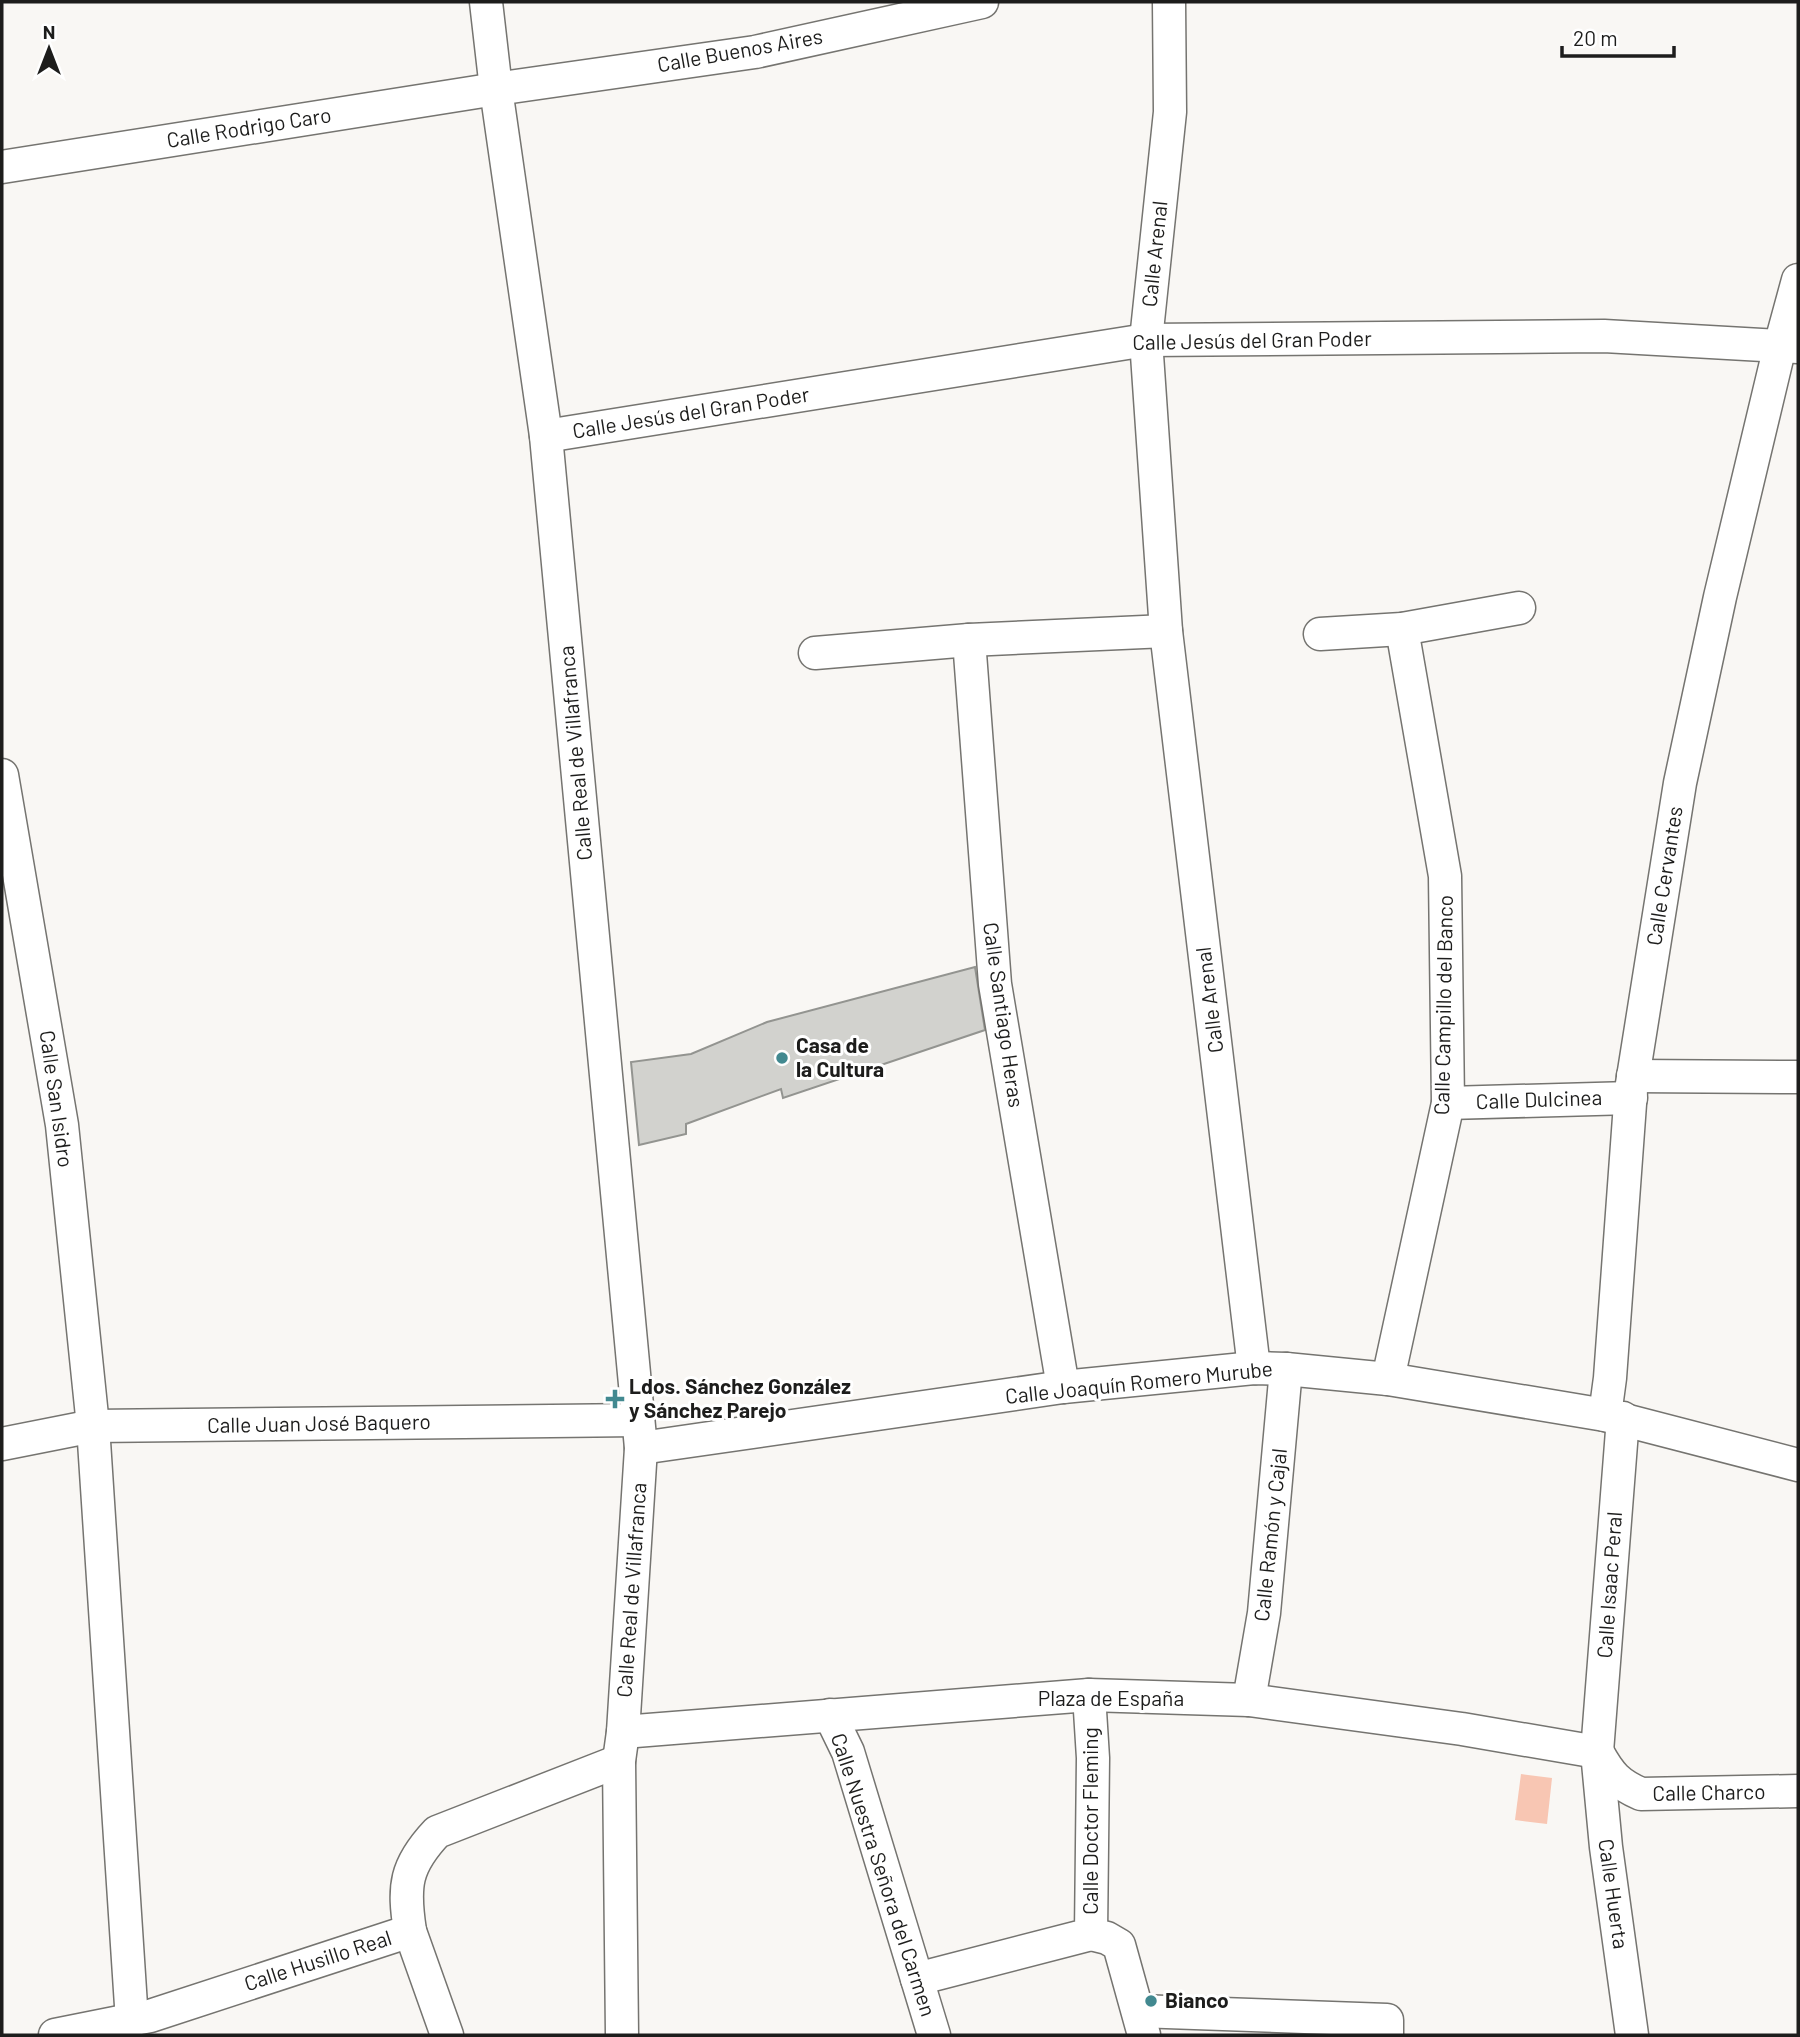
<svg xmlns="http://www.w3.org/2000/svg" width="1800" height="2037" font-family="Barlow,sans-serif">
<rect width="100%" height="100%" fill="#f9f7f4"/>
<!-- green -->
<path fill="#f8c6b3" d="M1521 1774 1552 1778 1547 1824 1515 1820Z"/>
<!-- building -->
<path fill="#d2d2ce" stroke="#939490" stroke-width="2" d="M975 967 985 1030 783 1098 781 1089 686 1124V1134L639 1145 631 1062 691 1054 767 1022Z"/>
<g fill="none" stroke-linecap="round" stroke-linejoin="round">
<defs>
<g id="street">
<path d="M486 2 496 89 546 436 641 1448 623 1732 619 1761 622 2035"/>
<path d="M1169 2 1170 112 1146 340 1166 631 1254 1368"/>
<path d="M2 167 496 89 755 52 982 2"/>
<path d="M546 436 1146 340 1604 336 1798 347"/>
<path d="M1320 634 1402 629 1519 608"/>
<path d="M969 640 995 984 1063 1387"/>
<path d="M815 653 969 640 1166 631"/>
<path d="M2 775 62 1125 93 1426 132 2021"/>
<path d="M1633 1076 1798 1077"/>
<path d="M1448 1103 1631 1098"/>
<path d="M1388 1379 1448 1103 1445 876 1402 629"/>
<path d="M1605 1415 1610 1378 1631 1090 1680 783 1720 597 1780 346 1798 280"/>
<path d="M1623 1418 1597 1752 1606 1847 1632 2035"/>
<path d="M2 1444 93 1426 638 1420"/>
<path d="M641 1448 1063 1387 1254 1368 1286 1369 1388 1379 1605 1415 1798 1465"/>
<path d="M1249 1700 1264 1613 1286 1369"/>
<path d="M830 1715 848 1752 934 2035"/>
<path d="M623 1732 1089 1695 1249 1700 1462 1729 1597 1752"/>
<path d="M1598 1753C1610 1775 1618 1784 1641 1794L1798 1791"/>
<path d="M410 1931 447 2035"/>
<path d="M1091 1934 1107 1938 1119 1945 1144 2035"/>
<path d="M917 1979 1091 1934 1093 1758 1089 1695"/>
<path d="M1138 2011 1387 2020V2035"/>
<path d="M55 2035 150 2016 410 1931C403 1886 405 1866 437 1832L619 1761"/>
</g>
</defs>
<!-- street casing -->
<use href="#street" stroke="#757470" stroke-width="35"/>
<!-- street -->
<use href="#street" stroke="#fff" stroke-width="32"/>
</g>
<!-- markers -->
<g fill="#428990" stroke="#fff" stroke-width="2.5">
<circle cx="782" cy="1058" r="7"/>
<path d="M611.5 1388.5h7v7h7v7h-7v7h-7v-7h-7v-7h7z"/>
<circle cx="1151" cy="2001" r="7"/>
</g>
<g text-anchor="middle" stroke-width="6" stroke-linejoin="round" paint-order="stroke">
<!-- street labels -->
<g font-size="21" fill="#1d1d1c" stroke="#fff">
<text transform="translate(740 51) rotate(-10)" y="7">Calle Buenos Aires</text>
<text transform="translate(249 128) rotate(-9)" y="7">Calle Rodrigo Caro</text>
<text transform="translate(1155 254) rotate(-84)" y="7">Calle Arenal</text>
<text transform="translate(1252 341) rotate(-1)" y="7">Calle Jesús del Gran Poder</text>
<text transform="translate(691 413) rotate(-9)" y="7">Calle Jesús del Gran Poder</text>
<text transform="translate(576 753) rotate(-95)" y="7">Calle Real de Villafranca</text>
<text transform="translate(1665 876) rotate(-81)" y="7">Calle Cervantes</text>
<text transform="translate(1210 1000) rotate(-97)" y="7">Calle Arenal</text>
<text transform="translate(1444 1005) rotate(-89)" y="7">Calle Campillo del Banco</text>
<text transform="translate(1003 1015) rotate(82)" y="7">Calle Santiago Heras</text>
<text transform="translate(56 1099) rotate(82)" y="7">Calle San Isidro</text>
<text transform="translate(1539 1100) rotate(-2)" y="7">Calle Dulcinea</text>
<text transform="translate(1139 1383) rotate(-6)" y="7">Calle Joaquín Romero Murube</text>
<text transform="translate(319 1424) rotate(-1)" y="7">Calle Juan José Baquero</text>
<text transform="translate(1271 1535) rotate(-84)" y="7">Calle Ramón y Cajal</text>
<text transform="translate(1610 1585) rotate(-86)" y="7">Calle Isaac Peral</text>
<text transform="translate(632 1590) rotate(-86)" y="7">Calle Real de Villafranca</text>
<text x="1111" y="1706">Plaza de España</text>
<text transform="translate(1709 1793) rotate(-1)" y="7">Calle Charco</text>
<text transform="translate(1091 1821) rotate(-90)" y="7">Calle Doctor Fleming</text>
<text transform="translate(883 1875) rotate(72)" y="7">Calle Nuestra Señora del Carmen</text>
<text transform="translate(1613 1894) rotate(82)" y="7">Calle Huerta</text>
<text transform="translate(318 1961) rotate(-18)" y="7">Calle Husillo Real</text>
</g>
<!-- poi labels -->
<g font-size="21" font-weight="bold" fill="#1d1d1c" stroke="#fff" text-anchor="start">
<text x="796" y="1053">Casa de<tspan x="796" dy="24">la Cultura</tspan></text>
<text x="629" y="1394">Ldos. Sánchez González<tspan x="629" dy="24">y Sánchez Parejo</tspan></text>
<text x="1165" y="2008">Bianco</text>
</g>
</g>
<!-- border -->
<rect width="1800" height="2037" fill="none" stroke="#1d1d1c" stroke-width="7"/>
<!-- north arrow -->
<g transform="translate(49 49)" stroke="#ffffff" stroke-width="5" paint-order="stroke">
<path d="M0-5L12 26L0 18L-12 26Z" fill="#1d1d1c"/>
<text y="-10" font-size="19" font-weight="bold" text-anchor="middle" fill="#1d1d1c">N</text>
</g>
<!-- scale -->
<path d="M1562 46v10h112v-10" fill="none" stroke="#1d1d1c" stroke-width="3.5"/>
<text x="1573" y="46" font-size="21" fill="#1d1d1c" stroke="#ffffff" stroke-width="5" paint-order="stroke">20 m</text>
</svg>
